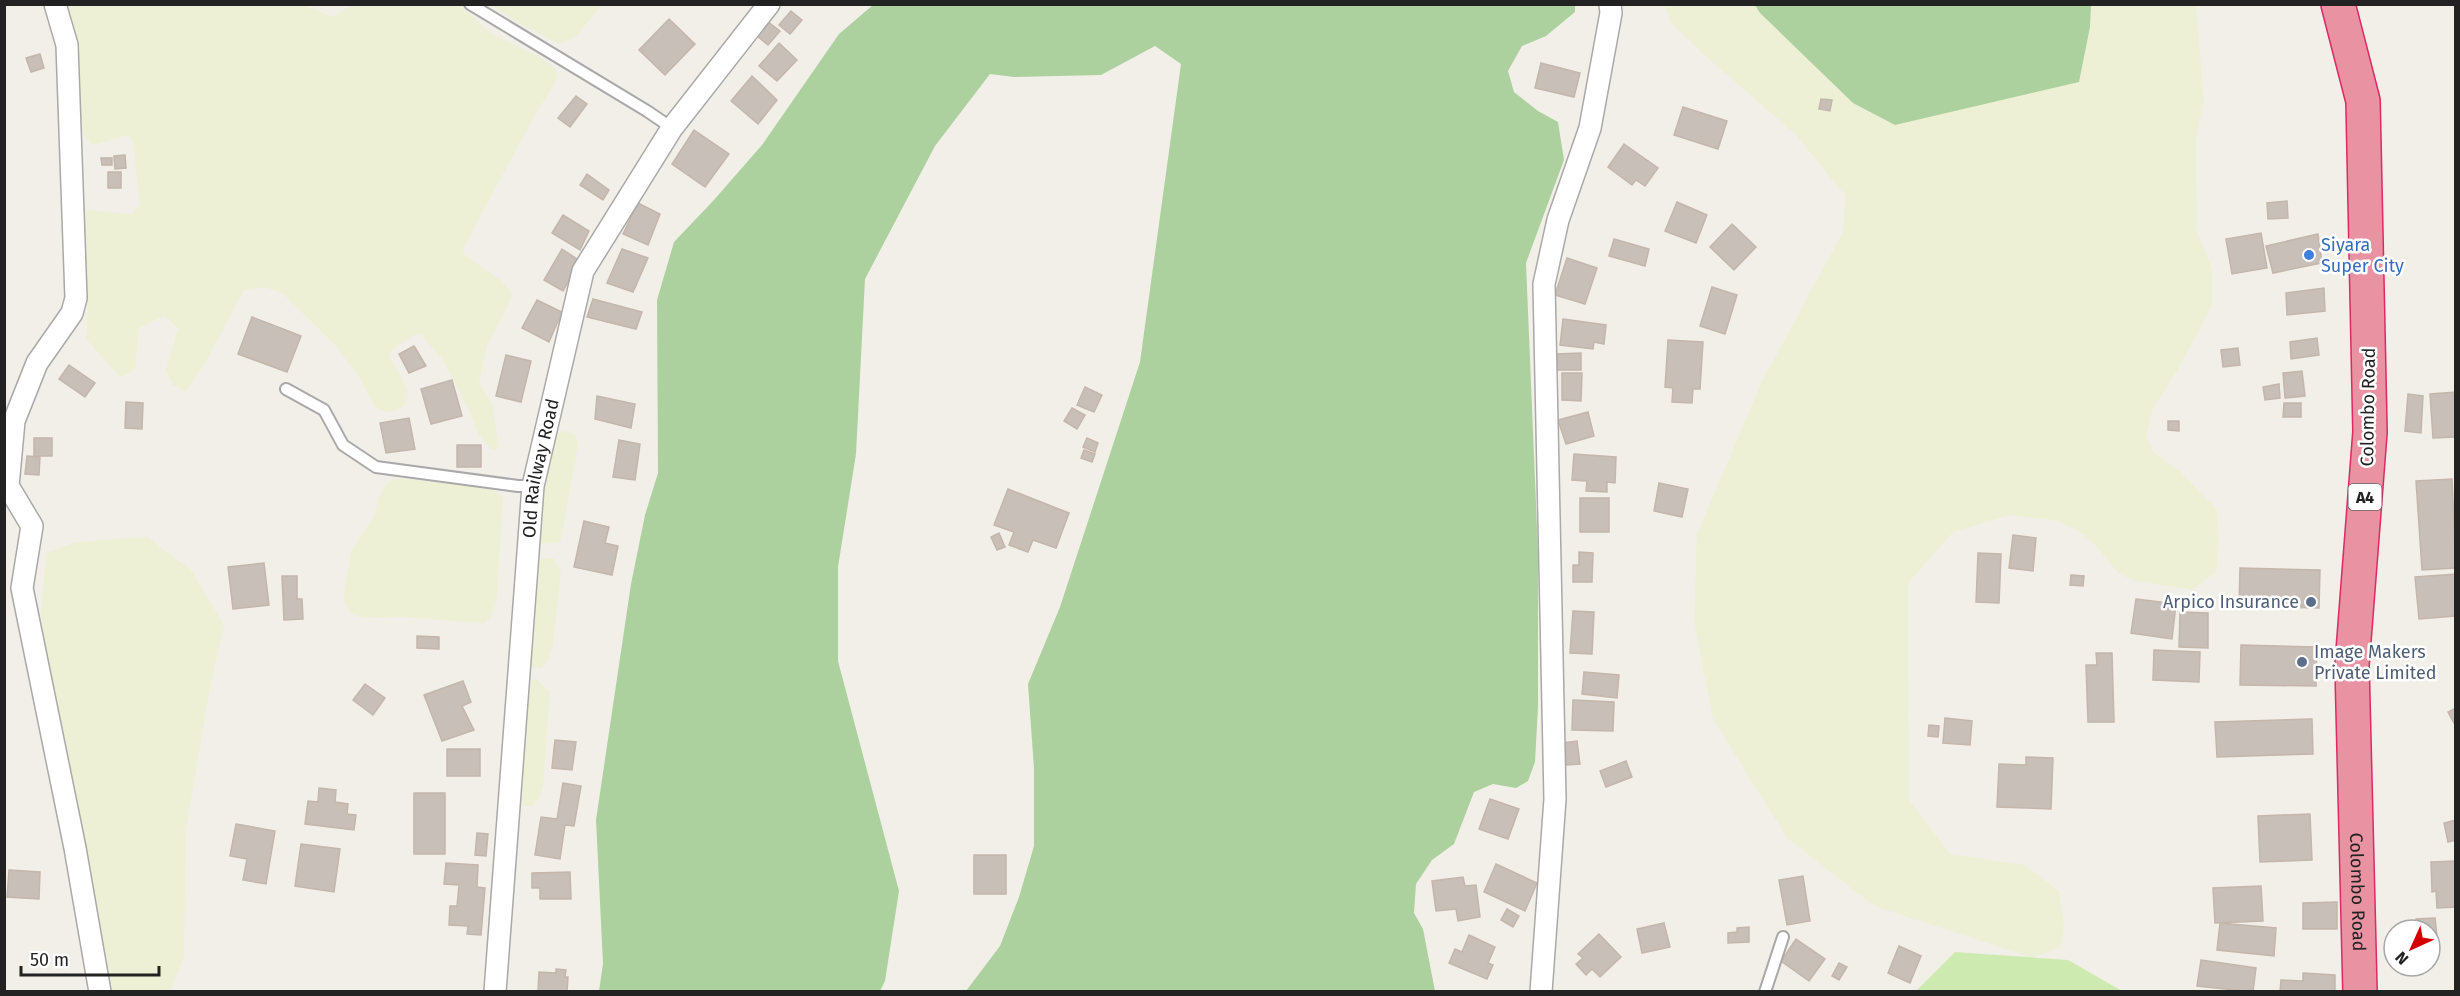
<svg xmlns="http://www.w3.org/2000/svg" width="2460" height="996" font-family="'Fira Sans',sans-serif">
<rect width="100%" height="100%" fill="#f2efe9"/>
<!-- farmland -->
<g fill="#eef0d5">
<path d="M301 4 333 17 351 5H459L492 34 541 58 555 68 558 78 533 118 463 249 464 254 501 281 512 293 509 304 487 346 479 382 492 403 499 448 492 450 479 436 469 409 442 359 421 335H413L392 350 389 357 401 376 408 394 405 404 398 410 387 412 375 407 359 377 335 345 282 293 264 287 244 290 202 368 186 391 173 385 166 370 178 328 164 316 139 328 135 370 120 377 86 339 88 311 80 222 84 210 131 214 140 205 133 143 129 135 93 145 80 132 63 5Z"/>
<path d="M490 5H602L574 38 559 44 512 19Z"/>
<path d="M1664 5H1755L1760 13 1853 103 2090 27 2091 5H2196L2204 100 2196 139 2197 231 2212 269V306L2178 369 2153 408 2146 436 2153 452 2179 471 2217 510 2219 541 2216 572 2192 590 2134 581 2118 573 2099 549 2078 530 2057 521 2010 515 1953 532 1908 583 1909 800 1950 854 2025 865 2059 891 2064 924 2061 947 2032 958 1874 906 1787 838 1713 719 1694 621 1697 534 1762 381 1843 232 1845 195 1795 134 1703 54 1672 24Z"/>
<path d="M564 430 575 435 578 444 562 535 559 543 537 544 545 464 549 446 556 433Z"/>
<path d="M397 478 491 488 503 497 497 597 492 616 484 623 402 617 367 618 353 615 343 600 351 551 375 515 379 497 386 485Z"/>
<path d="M147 537 191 570 224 625 209 693 186 830 184 957 170 991H104L50 689 41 614 46 553 75 542Z"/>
<path d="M543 558H553L561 570 553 645 548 661 541 668 529 667 537 562Z"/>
<path d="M537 680 550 692 543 787 538 800 532 806H525L518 797 526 681Z"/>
</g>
<!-- grass -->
<path fill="#cdebb0" d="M1955 952 2068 960 2122 991H1916Z"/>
<!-- forest -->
<g fill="#add19e">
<path d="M873 5H1575V12L1546 36 1522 46 1508 71 1514 92 1538 111 1558 122 1564 160 1526 263 1538 552V706L1535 762 1528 781 1516 788 1493 784 1474 792 1454 844 1432 860 1416 884 1414 913 1423 929 1435 991H966L1000 946 1019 897 1034 846V769L1028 684 1060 607 1140 362 1181 64 1155 46 1101 75 1014 77 990 74 935 146 865 279 856 454 838 567V661L899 891 885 981 880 991H599L603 964 596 820 631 584 645 515 658 473 657 300 674 242 713 201 762 145 839 34Z"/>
<path d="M1755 5 2091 4V5L2090 27 2079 82 1895 125 1853 103 1760 13Z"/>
</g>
<!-- building -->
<g fill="#c7bfb8" stroke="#c4b6ab" stroke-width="1.5">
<path d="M791 11 802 20 790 34 779 25Z"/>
<path d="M669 19 695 44 665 75 639 50Z"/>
<path d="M767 21 780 31 768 45 756 35Z"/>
<path d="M779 43 797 60 777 81 759 66Z"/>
<path d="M40 54 44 68 31 72 26 58Z"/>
<path d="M1541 63 1580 73 1574 97 1535 88Z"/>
<path d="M752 76 777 100 758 124 731 101Z"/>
<path d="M576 96 587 104 570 127 558 118Z"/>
<path d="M1821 99 1832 100 1830 111 1819 109Z"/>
<path d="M1683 107 1727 121 1718 149 1674 135Z"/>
<path d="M694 130 729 154 705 187 672 164Z"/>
<path d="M1624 144 1658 168 1645 186 1636 180 1632 185 1608 167Z"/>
<path d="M125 155 126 168 115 169 114 156Z"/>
<path d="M101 158H112V165H102Z"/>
<rect x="108" y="172" width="13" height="16"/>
<path d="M587 174 609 190 603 200 580 185Z"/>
<path d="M2287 201 2288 218 2268 219 2267 203Z"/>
<path d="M1677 202 1707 215 1696 243 1665 231Z"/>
<path d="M638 203 660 214 648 245 623 234Z"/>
<path d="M563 215 589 231 580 250 552 233Z"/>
<path d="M1732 224 1756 247 1734 270 1710 247Z"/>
<path d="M2261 233 2267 268 2232 274 2226 239Z"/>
<path d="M2318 234 2322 263 2273 273 2266 246Z"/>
<path d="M1614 239 1649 249 1645 266 1609 256Z"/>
<path d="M562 249 580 261 563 291 544 280Z"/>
<path d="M622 249 648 258 633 292 607 283Z"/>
<path d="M1567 258 1597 268 1585 304 1555 295Z"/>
<path d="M1712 287 1737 295 1725 334 1700 326Z"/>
<path d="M2324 288 2325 311 2287 315 2286 293Z"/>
<path d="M593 299 642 312 636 329 587 317Z"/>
<path d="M537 300 562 312 549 342 522 328Z"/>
<path d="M252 317 301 336 287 372 238 354Z"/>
<path d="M1563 319 1606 325 1604 344 1594 342 1593 349 1560 345Z"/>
<path d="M2317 338 2319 355 2291 359 2290 342Z"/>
<path d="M1668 340 1703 342 1700 389H1693L1692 403 1672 402 1673 388 1665 387Z"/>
<path d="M414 346 426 366 409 373 399 354Z"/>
<path d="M2238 348 2240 365 2223 367 2221 350Z"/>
<path d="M1581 353V370H1557L1556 354Z"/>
<path d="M506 355 531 361 521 402 496 396Z"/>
<path d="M69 365 95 383 85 397 59 379Z"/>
<path d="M2302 371 2305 396 2285 398 2283 373Z"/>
<path d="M1562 373H1582L1581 401 1562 400Z"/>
<path d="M452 380 462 416 431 424 421 389Z"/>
<path d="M2279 384 2280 398 2265 400 2263 387Z"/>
<path d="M1085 387 1102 395 1094 412 1077 405Z"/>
<path d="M2456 392V437L2433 438 2430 394Z"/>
<path d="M2408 394 2423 396 2421 433 2405 431Z"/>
<path d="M597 396 635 404 631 428 595 419Z"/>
<path d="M126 402 143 403 142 429 125 428Z"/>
<path d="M2284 403H2301V417H2283Z"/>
<path d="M1072 408 1085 415 1077 429 1064 421Z"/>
<path d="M1588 412 1594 436 1566 444 1558 420Z"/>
<path d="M409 418 415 449 386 453 380 423Z"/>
<path d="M2168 421H2179V431L2168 430Z"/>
<rect x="34" y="438" width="18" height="18"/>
<path d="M1087 438 1098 443 1095 452 1083 447Z"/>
<path d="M619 440 640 444 635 480 613 477Z"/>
<rect x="457" y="445" width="24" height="22"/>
<path d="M1084 450 1095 454 1092 462 1081 458Z"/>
<path d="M1574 454 1616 457 1615 483 1607 482V492L1586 491 1587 481 1572 480Z"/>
<path d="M27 456 40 457 39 475 25 474Z"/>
<path d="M2452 479 2456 568 2422 570 2416 481Z"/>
<path d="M1659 483 1688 489 1682 517 1654 511Z"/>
<path d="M1008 489 1069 513 1056 548 1033 540 1028 552 1009 545 1014 532 994 525Z"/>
<rect x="1580" y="498" width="29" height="34"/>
<path d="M584 521 609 527 605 543 618 546 612 575 574 567Z"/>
<path d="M999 533 1005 547 997 550 991 537Z"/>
<path d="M2013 535 2036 538 2033 571 2009 568Z"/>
<path d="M1579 552 1593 553 1592 582H1573V565H1579Z"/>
<path d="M1978 553 2001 554 1999 603 1976 602Z"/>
<path d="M264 563 269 605 233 609 228 567Z"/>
<path d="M2240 568 2320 570 2319 608 2239 606Z"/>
<path d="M2456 574V616L2419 619 2415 577Z"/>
<path d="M2071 575 2084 576 2083 586 2070 585Z"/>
<path d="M282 576H297V599H302L303 619 284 620Z"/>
<path d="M2136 599 2176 604 2172 639 2131 633Z"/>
<path d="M1573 611 1594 612 1592 654 1570 653Z"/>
<path d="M2180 612 2208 613V648L2179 647Z"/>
<path d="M417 636 439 637V649L417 648Z"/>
<path d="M2241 645 2317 647 2316 686 2240 685Z"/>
<path d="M2154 650 2200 652 2199 682 2153 680Z"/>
<path d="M2096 653H2112L2114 722H2088L2086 665H2097Z"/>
<path d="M1584 672 1619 675 1617 698 1582 694Z"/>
<path d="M463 681 471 702 462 706 474 730 442 741 424 695Z"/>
<path d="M365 684 385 698 373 715 353 700Z"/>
<path d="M1573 700 1614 702 1613 731 1572 730Z"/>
<path d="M2456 708V727L2448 712Z"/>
<path d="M1945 718 1972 721 1970 745 1943 743Z"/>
<path d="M2312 719 2313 754 2217 757 2215 722Z"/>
<path d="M1929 725 1939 726 1938 737 1928 736Z"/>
<path d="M555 740 576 742 572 770 552 768Z"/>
<path d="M1577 741 1580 764 1566 765 1563 743Z"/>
<rect x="447" y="749" width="33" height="27"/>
<path d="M2026 757 2053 758 2051 809 1997 807 1999 764 2026 765Z"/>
<path d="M1626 761 1632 777 1606 787 1600 771Z"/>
<path d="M563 783 581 786 574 826 565 825 560 859 535 855 541 817 557 819Z"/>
<path d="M319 788 336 790 335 802 348 804 347 814 356 815 354 830 305 824 308 801 318 802Z"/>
<rect x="414" y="793" width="31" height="61"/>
<path d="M1490 799 1519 809 1508 839 1479 829Z"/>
<path d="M2310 814 2312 860 2260 862 2258 816Z"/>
<path d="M2456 820V840L2448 842 2444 823Z"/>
<path d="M236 824 275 831 266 884 243 880 247 859 230 856Z"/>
<path d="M477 833 488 834 486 856 475 855Z"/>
<path d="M301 844 340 849 334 892 295 886Z"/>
<rect x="974" y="855" width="32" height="39"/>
<path d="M2456 861V907L2437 908 2436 891 2432 892 2431 862Z"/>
<path d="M446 863 478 865 477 887 485 888 481 935 467 934 468 926 449 925 450 906H457L459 885 444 884Z"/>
<path d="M1496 864 1537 883 1525 911 1484 892Z"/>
<path d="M9 870 40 872 39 899 7 897Z"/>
<path d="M570 872 571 899H540V888H532V873Z"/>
<path d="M1803 876 1810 921 1787 925 1779 880Z"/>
<path d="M1463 877 1465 886 1476 885 1480 917 1458 921 1456 909 1436 911 1432 881Z"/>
<path d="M2261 886 2263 921 2215 923 2213 888Z"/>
<path d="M2337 902V929H2303V903Z"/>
<path d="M1507 909 1519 916 1513 927 1501 920Z"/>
<path d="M2435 918 2437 936H2430V930H2416V919Z"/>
<path d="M1664 923 1670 947 1642 953 1637 929Z"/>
<path d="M2220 923 2276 928 2274 956 2217 950Z"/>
<path d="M1749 927V942L1728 943V933L1737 932V928Z"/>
<path d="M1599 934 1621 957 1600 977 1592 969 1586 975 1576 964 1583 958 1578 954Z"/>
<path d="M1469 935 1495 947 1488 963 1493 965 1487 979 1449 963 1455 949 1462 952Z"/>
<path d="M1796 939 1825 959 1809 981 1781 961Z"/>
<path d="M1899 946 1921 956 1910 983 1888 973Z"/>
<path d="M2201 960 2256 968 2253 992 2197 986Z"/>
<path d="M1839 963 1847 967 1839 980 1832 976Z"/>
<path d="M556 969 566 970 565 977H568L567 992H538L539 972 556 973Z"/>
<path d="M2303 973 2335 975V992H2280L2281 980 2303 981Z"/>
</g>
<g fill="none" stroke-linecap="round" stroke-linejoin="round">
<defs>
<g id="lane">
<path d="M470 4 647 111 672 128"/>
<path d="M286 389 324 410 343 445 376 467 518 486H533"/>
<path d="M1765 992 1783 937"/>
</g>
<g id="street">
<path d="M55 4 67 45 76 298 72 313 37 363 14 421 8 486 32 526 22 588 75 848 100 992"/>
<path id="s1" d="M495 992 533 486 583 271 672 128 769 4"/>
<path d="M1541 992 1555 799 1544 284 1558 220 1590 128 1611 13 1610 4"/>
</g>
<g id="highway">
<path id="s2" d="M2338 4 2363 101 2370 432 2352 665 2360 992"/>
</g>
</defs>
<!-- lane casing -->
<use href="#lane" stroke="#a9a9a9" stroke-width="14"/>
<!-- street casing -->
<use href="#street" stroke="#a9a9a9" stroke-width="24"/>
<!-- highway casing -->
<use href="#highway" stroke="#dc2a67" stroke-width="36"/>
<!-- lane -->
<use href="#lane" stroke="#fff" stroke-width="10"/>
<!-- street -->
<use href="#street" stroke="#fff" stroke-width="21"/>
<!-- highway -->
<use href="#highway" stroke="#e892a2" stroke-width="33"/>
</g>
<!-- markers -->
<circle fill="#3f7fe0" stroke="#fff" stroke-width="2" cx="2309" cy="255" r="6"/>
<g fill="#5c6f8a" stroke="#fff" stroke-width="2">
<circle cx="2311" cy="602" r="6"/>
<circle cx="2302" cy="662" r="6"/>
</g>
<g text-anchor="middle" stroke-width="5" stroke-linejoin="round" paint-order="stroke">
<!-- shield labels -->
<rect fill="#fff" stroke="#646464" stroke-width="1.5" x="2348.5" y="484" width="33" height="26" rx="4.5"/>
<g font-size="16" font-weight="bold" fill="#222">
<text x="2365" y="503">A4</text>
</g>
<!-- shop labels -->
<g font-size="18" fill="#366cbe" stroke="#fff" text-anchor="start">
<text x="2321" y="251">Siyara<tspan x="2321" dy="21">Super City</tspan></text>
</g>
<!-- street labels -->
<g font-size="18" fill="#222" stroke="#fff">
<text transform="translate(2368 407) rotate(-89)" y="6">Colombo Road</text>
<text dy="6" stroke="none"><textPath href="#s1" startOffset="526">Old Railway Road</textPath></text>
<text dy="6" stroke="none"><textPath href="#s2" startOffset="892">Colombo Road</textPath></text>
</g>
<!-- service labels -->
<g font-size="18" fill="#4e5e75" stroke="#fff" text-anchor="end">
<text x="2299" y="608">Arpico Insurance</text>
<text x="2314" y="658" text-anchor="start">Image Makers<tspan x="2314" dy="21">Private Limited</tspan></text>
</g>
</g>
<!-- border -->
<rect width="2460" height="996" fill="none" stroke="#222222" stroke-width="12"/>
<!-- north arrow -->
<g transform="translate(2412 948) rotate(225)"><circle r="28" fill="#ffffff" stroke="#a7a7a7" stroke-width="1.5"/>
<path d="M0-4.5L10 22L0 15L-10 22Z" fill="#d40000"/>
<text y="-9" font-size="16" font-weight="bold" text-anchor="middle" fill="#222222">N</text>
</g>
<!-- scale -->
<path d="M21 966v9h138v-9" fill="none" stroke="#222222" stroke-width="3"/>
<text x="30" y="966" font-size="18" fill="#222222" stroke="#ffffff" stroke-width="4.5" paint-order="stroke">50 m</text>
</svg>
